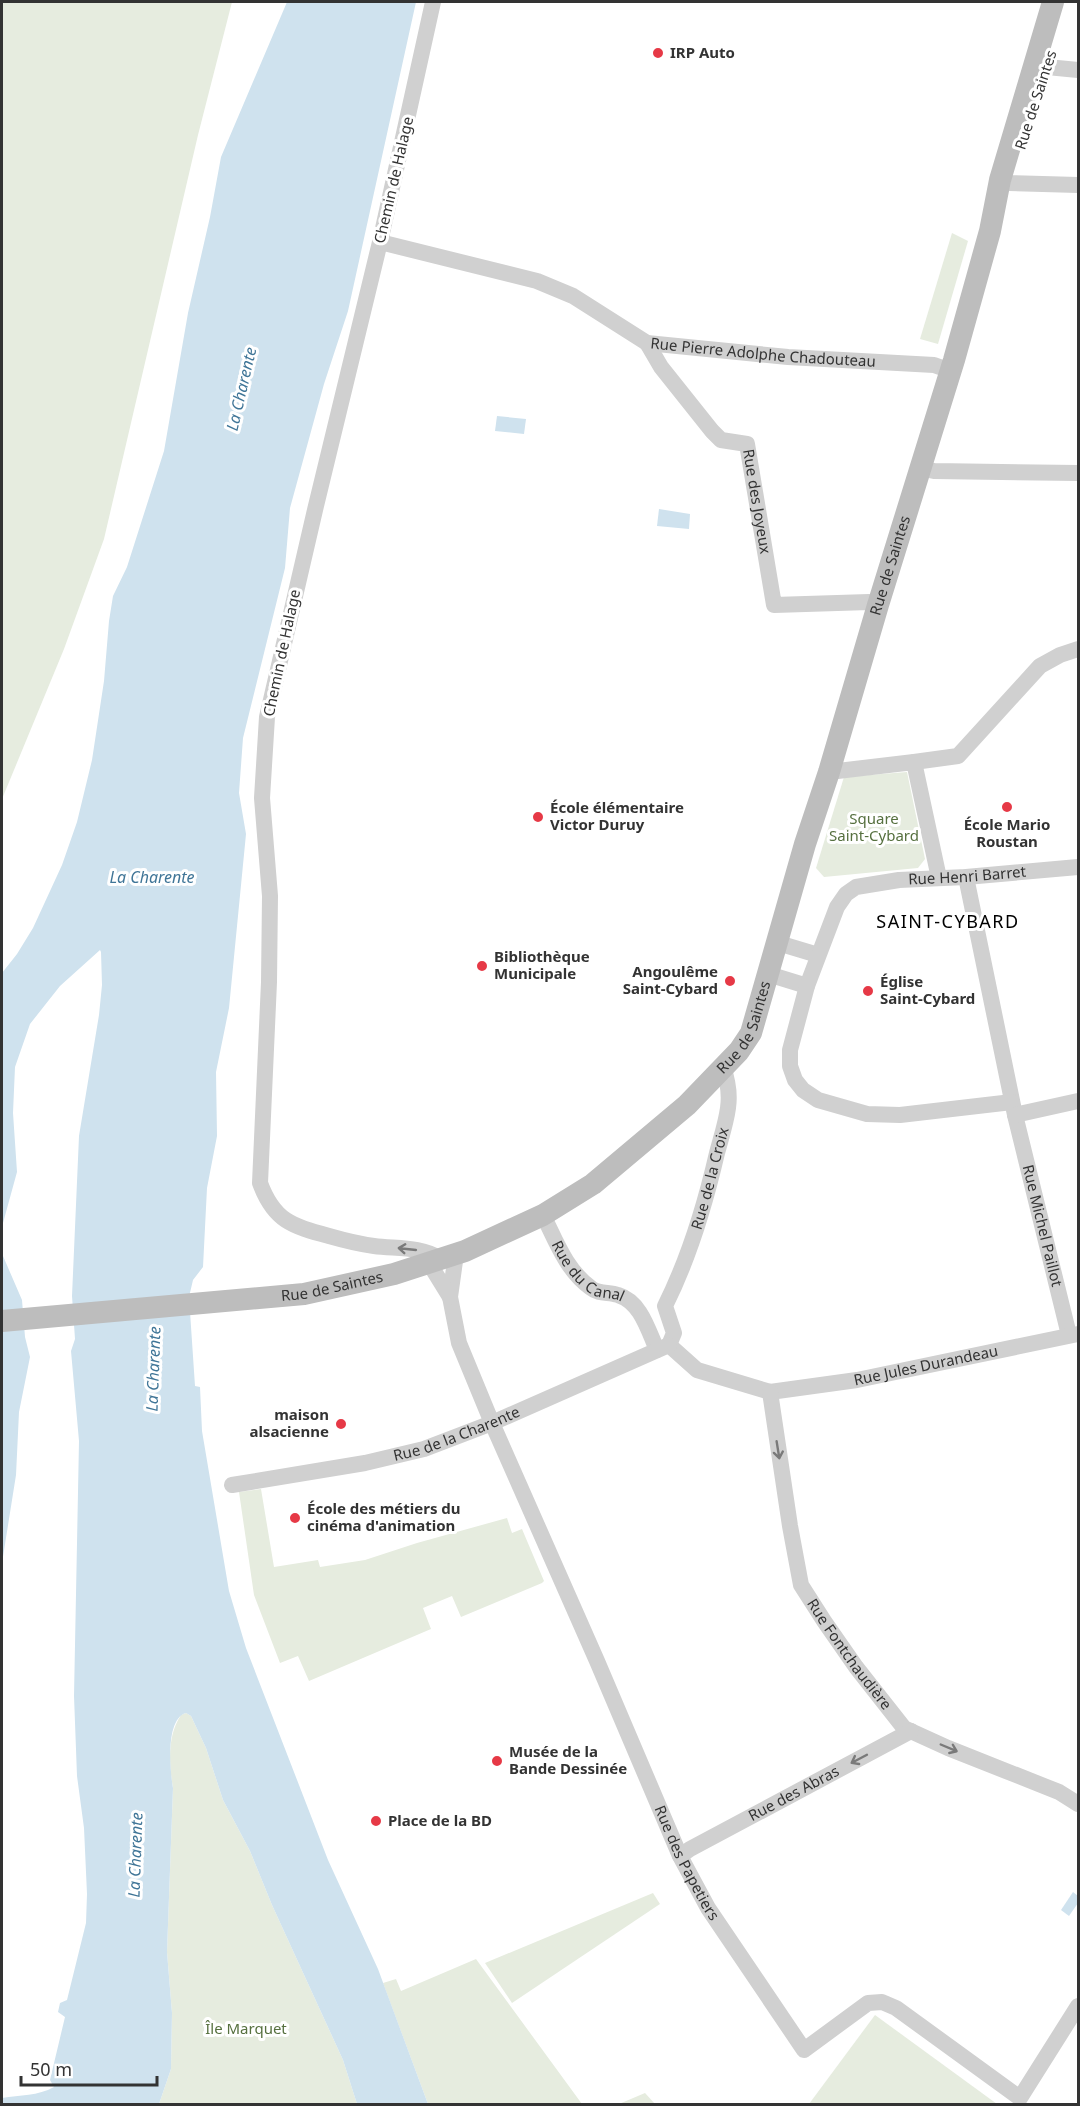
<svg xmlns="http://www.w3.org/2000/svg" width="1080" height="2106" font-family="'Noto Sans',sans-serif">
<rect width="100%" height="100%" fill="#fff"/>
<!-- green -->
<g fill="#e6ecdf">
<path d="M2 2H232L198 135 104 539 64 649 2 799Z"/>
<path d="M952 233 968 241 938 344 920 339Z"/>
<path d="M907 772 925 859 918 868 824 877 816 868 844 777Z"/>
<path d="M261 1489 274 1567 318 1560 320 1567 365 1560 417 1543 507 1518 512 1533 522 1529 544 1581 542 1583 461 1617 452 1596 423 1608 431 1629 309 1681 298 1656 280 1663 254 1595 239 1492Z"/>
<path d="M186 1713 191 1716 206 1748 223 1800 250 1851 272 1905 343 2060 357 2104H159L171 2069 172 2013 167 1952 173 1788C169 1764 167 1736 181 1715Z"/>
<path d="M653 1893 660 1904 512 2003 485 1963Z"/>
<path d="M476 1959 582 2104H428L383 1983 396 1979 401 1991Z"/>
<path d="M875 2015 997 2104H809Z"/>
<path d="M645 2093 655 2104H619Z"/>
</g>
<!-- water -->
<g fill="#cfe2ee">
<path d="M287 2H416L348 311 324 384 290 508 285 568 243 738 239 793 246 834 229 1008 216 1072 217 1136 207 1188 203 1267 193 1280 189 1297 195 1386 200 1387 202 1431 229 1591 246 1648 328 1860 378 1969 428 2104H357L343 2060 272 1905 250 1851 223 1800 206 1748 191 1716 186 1713C165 1719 170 1771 173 1788L167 1952 172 2013 171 2069 159 2104H2V2098C20 2095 38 2096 54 2087L50 2080 65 2017 58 2012 60 2003 67 2000 86 1923 87 1894 84 1828 77 1776 74 1696 79 1441 71 1351 75 1339 72 1296 79 1136 99 1015 102 985 101 952 100 950 60 986 30 1024 15 1067 13 1113 17 1172 3 1223V1256L22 1300 25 1337 30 1357 19 1412 16 1475 2 1563V973L17 954 33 928 62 865 77 822 92 760 104 681 109 621 113 596 127 567 164 451 188 313 210 217 221 157Z"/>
<path d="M497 416 526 419 524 434 495 431Z"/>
<path d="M659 509 690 514 689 529 657 526Z"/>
<path d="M1073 1892 1078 1896V1903L1069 1916 1061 1910Z"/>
</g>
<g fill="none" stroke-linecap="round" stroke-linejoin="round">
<!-- street -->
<g stroke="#d0d0d0" stroke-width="16">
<path d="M433 2 380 242 315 510 267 717 262 798 270 896 269 982 260 1183C274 1221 292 1226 329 1236 343 1240 359 1244 374 1246 397 1249 420 1246 441 1259"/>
<path d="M1047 67 1078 70"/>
<path d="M1000 180 1009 183 1078 185"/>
<path id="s1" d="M380 242 537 281 573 296 647 343 788 357 934 365 951 371"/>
<path id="s2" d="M647 343 661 367 712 431 721 440 747 444 774 605 869 602 878 605"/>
<path d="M920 468 934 471 1078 473"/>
<path d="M914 762 958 756 1040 666 1060 655 1078 649"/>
<path d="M829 772 914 762 939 878"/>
<path id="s3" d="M966 877 1015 1115 1069 1335"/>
<path d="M778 943 818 955"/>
<path d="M768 974 807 986"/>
<path id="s4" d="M1012 1102 900 1115 867 1114 818 1100 803 1090 795 1080 790 1066V1050L807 986 837 907 846 894 856 887 899 880 966 877 1078 867"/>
<path d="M1015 1115 1078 1101"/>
<path id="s5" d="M543 1215C556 1241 566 1270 591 1288 598 1294 609 1292 618 1295 641 1302 648 1330 657 1350"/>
<path id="s6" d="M456 1254 450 1297 459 1343 492 1423 597 1661 680 1856 708 1908 804 2050 868 2003 882 2002 896 2008 1020 2098 1078 2006"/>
<path d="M429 1263 450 1297"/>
<path id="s7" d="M669 1345 697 1370 770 1392 857 1380 1078 1334"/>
<path id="s8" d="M669 1345 674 1333 665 1306C689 1258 705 1205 717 1153 721 1138 726 1123 728 1108 730 1094 728 1081 723 1067"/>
<path id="s9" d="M770 1392 790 1526 801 1585 824 1621 856 1667 904 1728 948 1748 1059 1792 1078 1804"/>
<path id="s10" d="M232 1485 365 1463 424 1449 492 1423 669 1345"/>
<path id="s11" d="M680 1856 690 1849 911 1731"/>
</g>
<!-- secondary -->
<path stroke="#bdbdbd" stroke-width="22" id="s12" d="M2 1321 304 1294 394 1274 465 1251 543 1215 593 1184 687 1105 739 1051 751 1033 805 844 829 772 878 605 954 360 990 231 1000 180 1053 2"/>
</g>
<!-- one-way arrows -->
<defs><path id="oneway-shaft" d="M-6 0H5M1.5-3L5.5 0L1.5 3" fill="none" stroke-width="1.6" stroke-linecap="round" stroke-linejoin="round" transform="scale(1.5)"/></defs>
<g stroke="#7a7a7a">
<use href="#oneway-shaft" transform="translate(407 1249) rotate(-174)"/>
<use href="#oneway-shaft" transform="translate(778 1450) rotate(81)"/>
<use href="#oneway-shaft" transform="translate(949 1748) rotate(23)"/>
<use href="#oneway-shaft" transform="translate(859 1759) rotate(152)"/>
</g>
<!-- markers -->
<g fill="#e63946" stroke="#fff" stroke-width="2">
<circle cx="658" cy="53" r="6"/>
<circle cx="1007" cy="807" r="6"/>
<circle cx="538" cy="817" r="6"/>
<circle cx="482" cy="966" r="6"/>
<circle cx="730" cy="981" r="6"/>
<circle cx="868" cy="991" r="6"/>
<circle cx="341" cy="1424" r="6"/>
<circle cx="295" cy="1518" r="6"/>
<circle cx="497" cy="1761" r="6"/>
<circle cx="376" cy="1821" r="6"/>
</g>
<g text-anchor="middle" stroke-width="6" stroke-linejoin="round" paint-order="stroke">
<!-- poi labels -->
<g font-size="15" font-weight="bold" fill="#333" stroke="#fff" text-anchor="start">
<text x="670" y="58">IRP Auto</text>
<text x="550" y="813">École élémentaire<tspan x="550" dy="17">Victor Duruy</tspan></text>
<text x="1007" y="830" text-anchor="middle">École Mario<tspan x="1007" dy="17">Roustan</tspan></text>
<text x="494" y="962">Bibliothèque<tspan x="494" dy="17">Municipale</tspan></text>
<text x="718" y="977" text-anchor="end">Angoulême<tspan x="718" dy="17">Saint-Cybard</tspan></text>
<text x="880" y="987">Église<tspan x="880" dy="17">Saint-Cybard</tspan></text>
<text x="329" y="1420" text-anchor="end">maison<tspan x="329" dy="17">alsacienne</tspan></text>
<text x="307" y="1514">École des métiers du<tspan x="307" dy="17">cinéma d'animation</tspan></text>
<text x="509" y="1757">Musée de la<tspan x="509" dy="17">Bande Dessinée</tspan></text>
<text x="388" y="1826">Place de la BD</text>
</g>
<!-- street labels -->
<g font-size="15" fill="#333" stroke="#fff">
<text transform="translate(1036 100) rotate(-72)" y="5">Rue de Saintes</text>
<text transform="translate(394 180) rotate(-77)" y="5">Chemin de Halage</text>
<text dy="5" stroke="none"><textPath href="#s1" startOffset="405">Rue Pierre Adolphe Chadouteau</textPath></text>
<text dy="5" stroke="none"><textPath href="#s2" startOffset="207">Rue des Joyeux</textPath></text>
<text dy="5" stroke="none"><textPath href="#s12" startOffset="1322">Rue de Saintes</textPath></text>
<text transform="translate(282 653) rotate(-78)" y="5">Chemin de Halage</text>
<text dy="5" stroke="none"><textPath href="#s4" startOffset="549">Rue Henri Barret</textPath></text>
<text dy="5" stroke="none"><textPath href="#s12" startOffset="836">Rue de Saintes</textPath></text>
<text dy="5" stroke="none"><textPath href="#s8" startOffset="177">Rue de la Croix</textPath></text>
<text dy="5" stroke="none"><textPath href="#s3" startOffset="357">Rue Michel Paillot</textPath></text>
<text dy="5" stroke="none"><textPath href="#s5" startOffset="76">Rue du Canal</textPath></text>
<text dy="5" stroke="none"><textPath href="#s12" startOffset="332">Rue de Saintes</textPath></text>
<text dy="5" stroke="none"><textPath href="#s7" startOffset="272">Rue Jules Durandeau</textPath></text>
<text dy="5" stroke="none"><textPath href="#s10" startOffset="231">Rue de la Charente</textPath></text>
<text dy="5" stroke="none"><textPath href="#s9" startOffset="280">Rue Fontchaudière</textPath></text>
<text dy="5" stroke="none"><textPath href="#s11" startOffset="130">Rue des Abras</textPath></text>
<text dy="5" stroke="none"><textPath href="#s6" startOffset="658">Rue des Papetiers</textPath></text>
</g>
<!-- park labels -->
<g font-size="15" fill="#56703f" stroke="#fff">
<text x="874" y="824">Square<tspan x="874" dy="17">Saint-Cybard</tspan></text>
<text x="246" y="2034">Île Marquet</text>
</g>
<!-- water labels -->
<g font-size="16" font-style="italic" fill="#3f7597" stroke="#fff">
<text transform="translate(241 389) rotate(-77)" y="6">La Charente</text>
<text x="152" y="883">La Charente</text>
<text transform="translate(153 1369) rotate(-88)" y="6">La Charente</text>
<text transform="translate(135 1855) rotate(-88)" y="6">La Charente</text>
</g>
<!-- quarter labels -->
<g font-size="18" letter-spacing="1.5" fill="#000" stroke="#fff">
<text x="948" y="928">SAINT-CYBARD</text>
</g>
</g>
<!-- border -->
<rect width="1080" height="2106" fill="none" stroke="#333333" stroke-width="6"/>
<!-- scale -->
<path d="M21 2076v9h136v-9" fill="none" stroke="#333333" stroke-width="3"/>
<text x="30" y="2076" font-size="18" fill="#333333" stroke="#ffffff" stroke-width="4.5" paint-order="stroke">50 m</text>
</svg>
